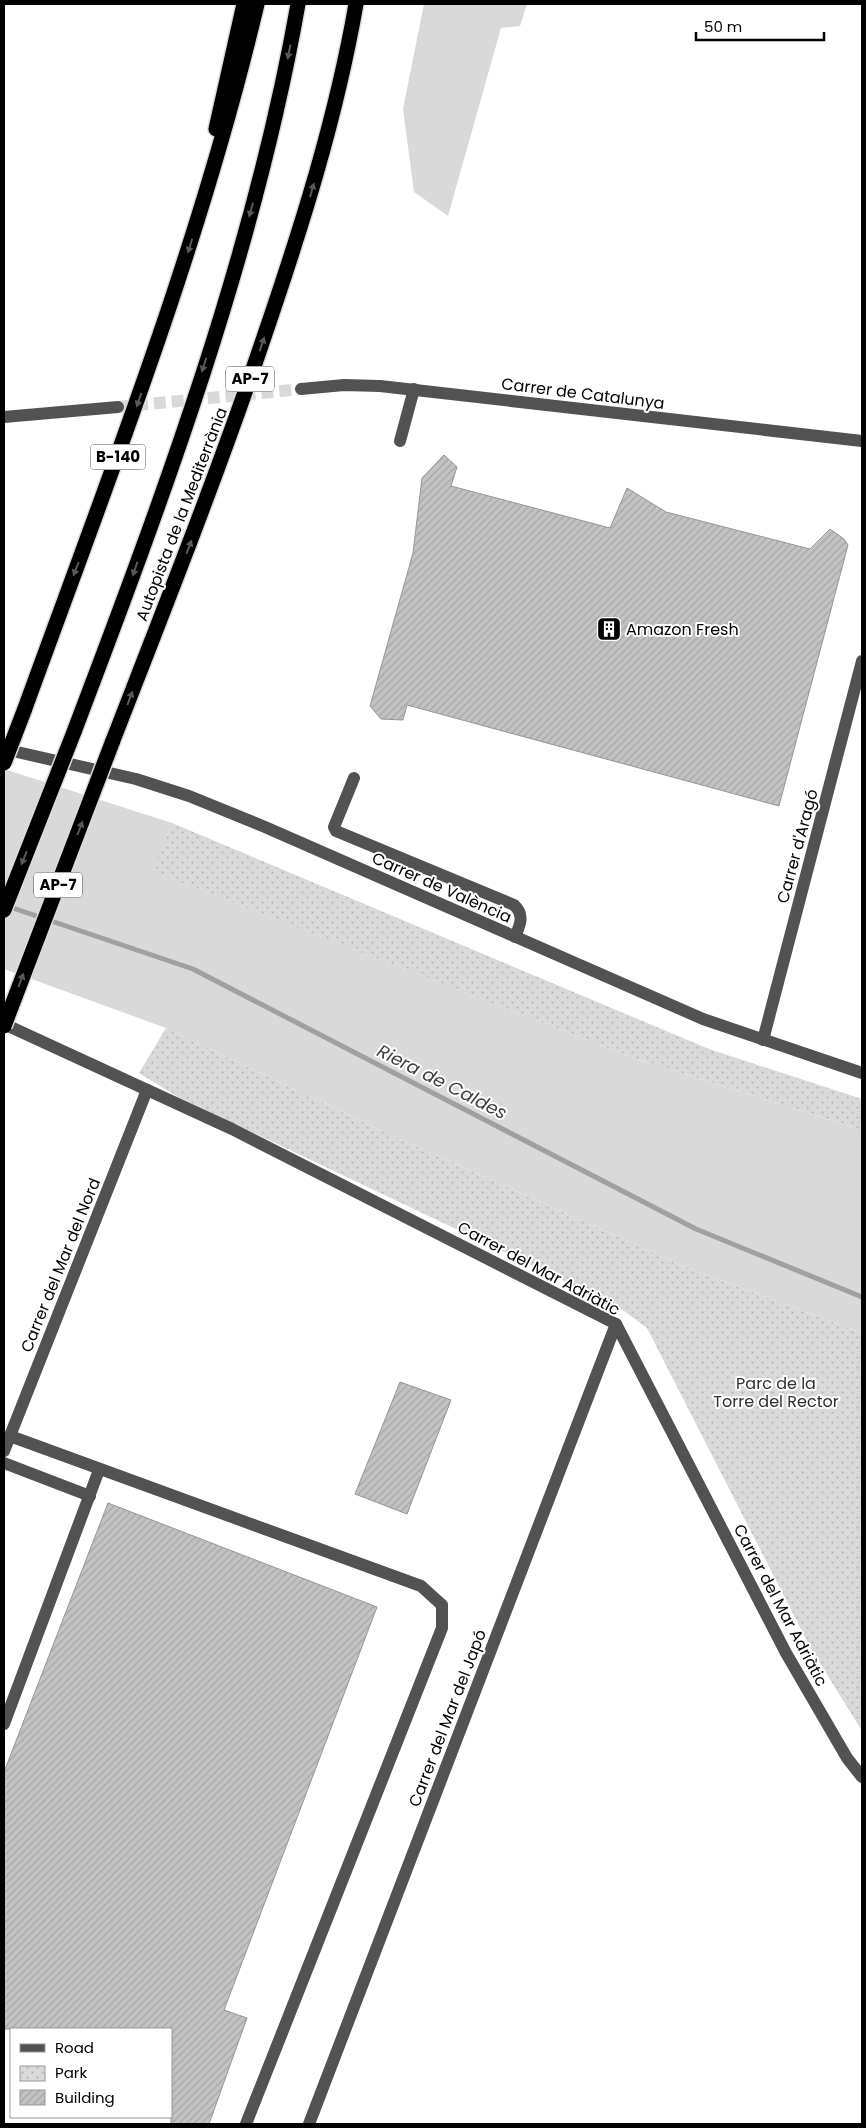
<svg xmlns="http://www.w3.org/2000/svg" width="866" height="2128" font-family="Poppins,sans-serif">
<defs>
<pattern id="park-dots" width="8" height="8" patternUnits="userSpaceOnUse" patternTransform="scale(1.25)"><rect width="8" height="8" fill="#d9d9d9"/><path d="M2 2h.1M6 6h.1" fill="none" stroke="#b8b8b8" stroke-width="1.8" stroke-linecap="round"/></pattern>
<pattern id="building-hatch" width="6" height="6" patternUnits="userSpaceOnUse" patternTransform="scale(1.25)"><rect width="6" height="6" fill="#c2c2c2"/><path d="M-1 1l2-2M0 6l6-6M5 7l2-2" fill="none" stroke="#a5a5a5"/></pattern>
</defs>
<rect width="100%" height="100%" fill="#fff"/>
<!-- grass -->
<g fill="#d9d9d9">
<path d="M424 4H527L520 26 501 28 448 216 414 192 403 109Z"/>
<path d="M4 769 172 823 153 871 634 1058 862 1130V1333L683 1266 380 1130 166 1028 4 969Z"/>
</g>
<!-- park -->
<g fill="url(#park-dots)">
<path d="M172 823 709 1049 862 1099V1130L634 1058 152 871Z"/>
<path d="M166 1028 380 1130 683 1266 862 1333V1731L810 1647 647 1328 624 1311 521 1260 178 1097 139 1073Z"/>
</g>
<g fill="none" stroke-linecap="round" stroke-linejoin="round">
<!-- stream -->
<path stroke="#a0a0a0" stroke-width="5" d="M7 906 193 969 696 1229 862 1297"/>
</g>
<!-- building -->
<g fill="url(#building-hatch)" stroke="#969696">
<path d="M444 455 457 467 451 486 610 528 627 488 666 512 810 549 830 529 844 539 848 545 779 806 407 705 403 720 381 719 370 706 413 553 422 478Z"/>
<path d="M400 1382 451 1400 407 1514 355 1494Z"/>
<path d="M108 1503 377 1607 224 2010 247 2018 209 2124H171V2029H4V1772Z"/>
</g>
<g fill="none" stroke-linecap="round" stroke-linejoin="round">
<!-- minor-tunnel -->
<path stroke="#d9d9d9" stroke-width="12" stroke-dasharray="12 6" stroke-linecap="butt" d="M118 407 301 389"/>
<defs>
<g id="highway">
<path d="M216 129 244 4"/>
<path d="M24 711C109 477 200 246 257 4"/>
<path d="M74 732C164 495 254 254 298 4"/>
<path d="M112 743C164 609 217 476 263 340 301 229 336 119 356 4"/>
</g>
</defs>
<!-- highway casing -->
<use href="#highway" stroke="#dbdbdb" stroke-width="18"/>
<!-- minor -->
<g stroke="#525252" stroke-width="12">
<path d="M301 389 344 385 380 386 862 441"/>
<path d="M4 417 118 407"/>
<path d="M400 441 414 389"/>
<path d="M4 749 136 779 189 796 265 827 703 1019 862 1073"/>
<path d="M354 778 334 827 336 831 514 905C525 915 520 925 515 937"/>
<path d="M4 1024 232 1129 616 1324 786 1653 847 1758 862 1777"/>
<path d="M763 1040 862 661"/>
<path d="M10 1436 421 1586 442 1605V1628L246 2124"/>
<path d="M4 1451 147 1090"/>
<path d="M4 1463 90 1496"/>
<path d="M4 1724 99 1470"/>
<path d="M309 2124 616 1324"/>
</g>
<!-- highway -->
<use href="#highway" stroke="#000" stroke-width="15"/>
<defs>
<g id="highway-bridge">
<path d="M4 763 24 711"/>
<path d="M4 910 74 732"/>
<path d="M4 1026 112 743"/>
</g>
</defs>
<!-- highway-bridge casing -->
<use href="#highway-bridge" stroke="#dbdbdb" stroke-width="18" stroke-linecap="butt"/>
<!-- highway-bridge -->
<use href="#highway-bridge" stroke="#000" stroke-width="15"/>
</g>
<!-- one-way arrows -->
<defs><path id="oneway-solid" d="M-6-.8H1V-3.2L6.5 0L1 3.2V.8H-6Z" transform="scale(1.25)"/></defs>
<g fill="#595959">
<use href="#oneway-solid" transform="translate(289 52) rotate(101)"/>
<use href="#oneway-solid" transform="translate(312 190) rotate(-74)"/>
<use href="#oneway-solid" transform="translate(251 210) rotate(105)"/>
<use href="#oneway-solid" transform="translate(190 246) rotate(107)"/>
<use href="#oneway-solid" transform="translate(262 344) rotate(-71)"/>
<use href="#oneway-solid" transform="translate(204 365) rotate(108)"/>
<use href="#oneway-solid" transform="translate(139 400) rotate(109)"/>
<use href="#oneway-solid" transform="translate(189 547) rotate(-69)"/>
<use href="#oneway-solid" transform="translate(76 569) rotate(111)"/>
<use href="#oneway-solid" transform="translate(135 569) rotate(109)"/>
<use href="#oneway-solid" transform="translate(130 698) rotate(-69)"/>
<use href="#oneway-solid" transform="translate(80 828) rotate(-69)"/>
<use href="#oneway-solid" transform="translate(24 858) rotate(112)"/>
<use href="#oneway-solid" transform="translate(21 980) rotate(-69)"/>
</g>
<!-- icons -->
<defs>
<symbol id="building-square" viewBox="-11 -11 22 22"><rect x="-9" y="-9" width="18" height="18" rx="4" fill="#000" stroke="#fff"/><path d="M-4-6H4V6H1V3H-1V6H-4ZM-2.5-4.3h1.7v1.8h-1.7ZM.8-4.3h1.7v1.8H.8ZM-2.5-1h1.7V.8h-1.7ZM.8-1h1.7V.8H.8Z" fill="#fff"/></symbol>
</defs>
<g fill-rule="evenodd">
<use href="#building-square" x="595" y="615" width="28" height="28"/>
</g>
<g text-anchor="middle" stroke-width="4" stroke-linejoin="round" paint-order="stroke">
<!-- shield labels -->
<g fill="#fff" stroke="#4c4c4c" stroke-width="1">
<rect x="226" y="366.5" width="48" height="25" rx="4"/>
<rect x="90.5" y="444.5" width="55" height="25" rx="4"/>
<rect x="34" y="872.5" width="48" height="25" rx="4"/>
</g>
<g font-size="15" font-weight="bold" fill="#000">
<text x="250" y="384">AP-7</text>
<text x="118" y="462">B-140</text>
<text x="58" y="890">AP-7</text>
</g>
<!-- street labels -->
<g font-size="16" fill="#000" stroke="#fff">
<text transform="translate(583 393) rotate(7)" y="6">Carrer de Catalunya</text>
<text transform="translate(181 514) rotate(-69)" y="6">Autopista de la Mediterrània</text>
<text transform="translate(797 846) rotate(-75)" y="6">Carrer d'Aragó</text>
<text transform="translate(442 887) rotate(24)" y="6">Carrer de València</text>
<text transform="translate(60 1265) rotate(-68)" y="6">Carrer del Mar del Nord</text>
<text transform="translate(539 1268) rotate(28)" y="6">Carrer del Mar Adriàtic</text>
<text transform="translate(781 1605) rotate(62)" y="6">Carrer del Mar Adriàtic</text>
<text transform="translate(447 1718) rotate(-69)" y="6">Carrer del Mar del Japó</text>
</g>
<!-- poi labels -->
<g font-size="16" fill="#000" stroke="#fff" text-anchor="start">
<text x="626" y="635">Amazon Fresh</text>
</g>
<!-- park labels -->
<g font-size="16" fill="#303030" stroke="#fff">
<text x="776" y="1389">Parc de la<tspan x="776" dy="18">Torre del Rector</tspan></text>
</g>
<!-- water labels -->
<g font-size="18" font-style="italic" fill="#414141" stroke="#fff">
<text transform="translate(442 1082) rotate(27)" y="6">Riera de Caldes</text>
</g>
</g>
<!-- border -->
<rect width="866" height="2128" fill="none" stroke="#000000" stroke-width="10"/>
<!-- legend -->
<rect x="10" y="2028" width="162" height="90" fill="#ffffff" stroke="#999999"/>
<rect x="20" y="2044" width="25" height="8" fill="#525252" stroke="#999999"/>
<text x="55" y="2053" font-size="15" fill="#000000">Road</text>
<rect x="20" y="2066" width="25" height="15" fill="url(#park-dots)" stroke="#999999"/>
<text x="55" y="2078" font-size="15" fill="#000000">Park</text>
<rect x="20" y="2090" width="25" height="15" fill="url(#building-hatch)" stroke="#999999"/>
<text x="55" y="2103" font-size="15" fill="#000000">Building</text>
<!-- scale -->
<path d="M696 32v8h128v-8" fill="none" stroke="#000000" stroke-width="2.5"/>
<text x="704" y="32" font-size="15" fill="#000000" stroke="#ffffff" stroke-width="4" paint-order="stroke">50 m</text>
</svg>
